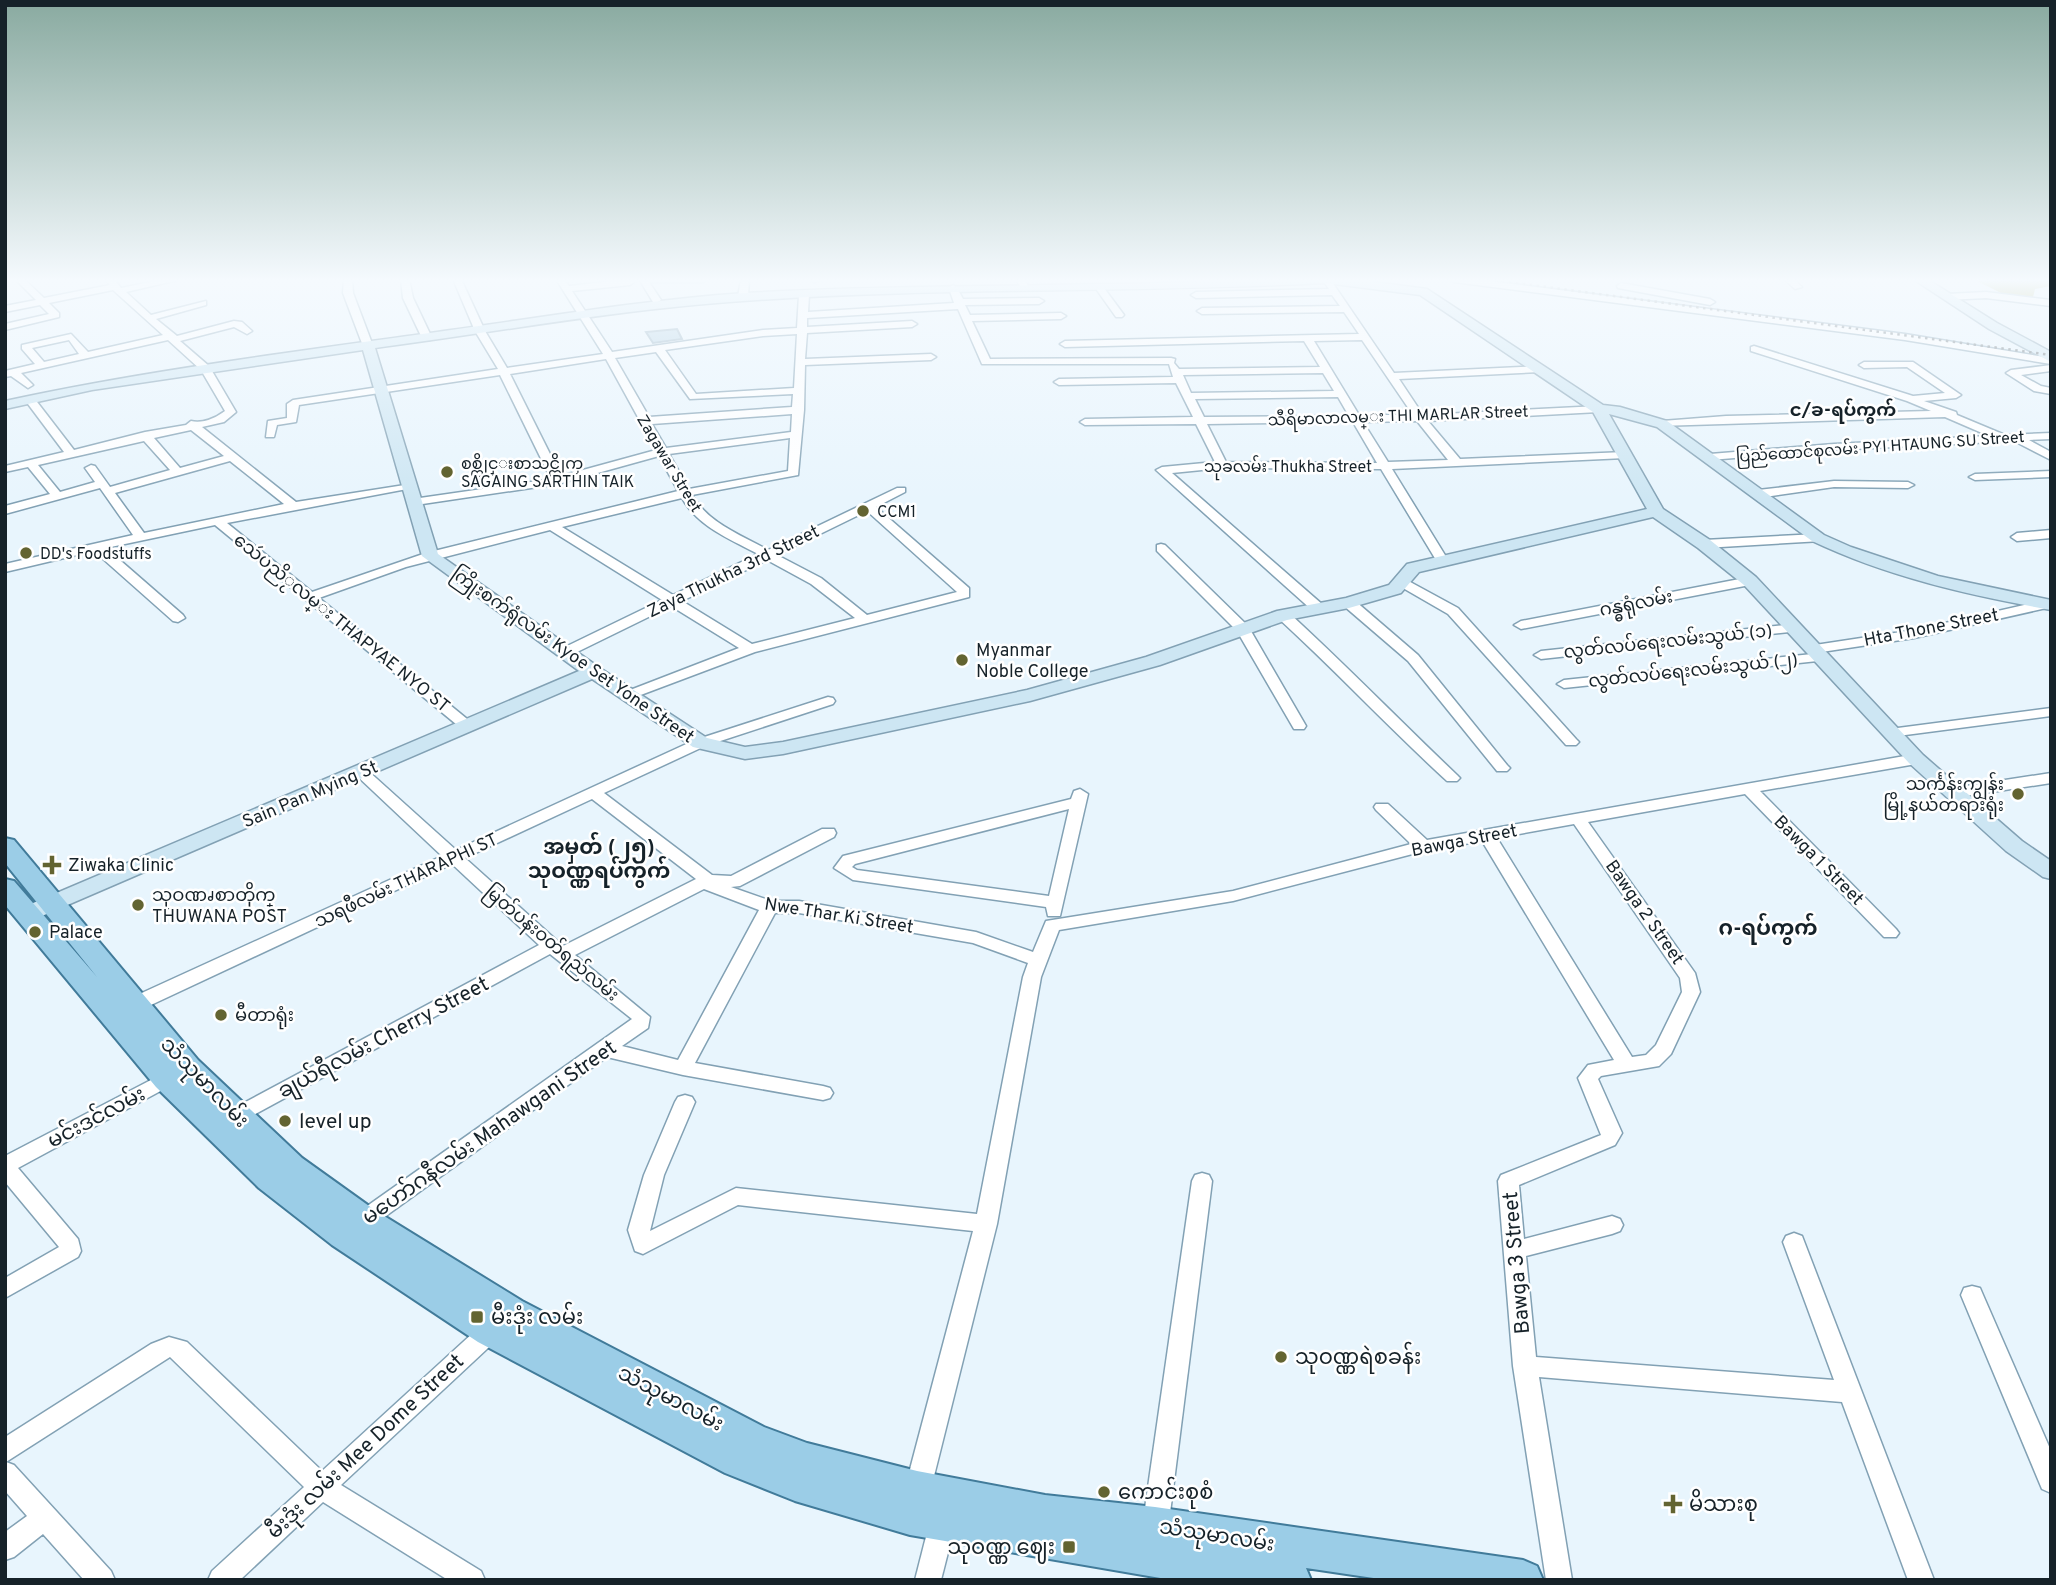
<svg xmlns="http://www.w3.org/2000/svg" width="2056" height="1585" font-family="Overpass,'Noto Sans Myanmar',sans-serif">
<rect width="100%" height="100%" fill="#e8f5fd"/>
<!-- water -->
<path fill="#9a9b34" d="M1973 279H2051V286L2035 289 2033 297 2003 294Z"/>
<!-- building -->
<path fill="#adcee1" stroke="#89a8bb" stroke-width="2" d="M677 329 682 339 653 343 646 332Z"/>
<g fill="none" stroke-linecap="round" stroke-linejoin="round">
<defs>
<g id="street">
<path d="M15 279H24L44 298 110 285 105 279H114L121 288 165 279H182L126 292 151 315 206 301V305L156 319 177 336 234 321 242 322 252 331 247 334 234 327 180 341 209 366 236 412 224 422 202 427 296 502 411 484V488L407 489 227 523 312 592 426 553 678 491 659 456 558 484 409 506V500L413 499 551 479 500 375 299 405 296 422 277 425 274 437H266L268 421 287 418V404L293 400 498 369 475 331 453 279H461L485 331 507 368 603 354 556 279H564L569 286 630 279 634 282 630 285 572 291 612 352 763 330 797 328 799 295 804 292 809 295 808 312 954 303 949 288 953 285 957 288 963 299 1039 298 1044 301 1039 304 965 305 970 315 1061 313 1066 316 1061 319 972 321 990 359 1171 358 1175 359 1174 363 1179 369 1320 367 1304 341 1065 347 1060 344 1065 341 1359 334 1344 312 1202 314 1197 311 1202 308 1340 306 1332 295 1196 298 1191 295 1196 292 1329 289 1322 279H1330L1394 373 1540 366 1545 369 1540 372 1399 379 1423 415 1599 406 1604 409 1599 412 1428 421 1460 459 1625 452 1631 455 1625 458 1392 469 1448 560 1442 564 1436 560 1381 469 1222 468 1172 473 1323 605 1325 608 1318 612 1313 611 1156 470 1162 467 1215 462 1196 424 1085 425 1080 422 1085 419 1193 417 1176 383 1059 385 1054 382 1059 379 1173 377 1169 364H982L958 309 807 318V327L912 321 917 324 912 327 807 333 805 359 931 354 936 357 931 360 805 365 804 410 798 475 692 495C708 523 741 535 768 550L897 488H905V492L876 507 969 588V597L755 652 630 699 625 698 623 695 625 692 739 648 671 606 571 655H561L559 652 561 649 662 600 550 530 406 567 319 598 472 723 474 726 467 730 462 729 215 525 106 548 183 615 185 618 178 622 173 621 94 551 5 572V564L133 535 100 488 5 514V506L50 494 28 467 5 472V466L64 452 25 400 26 398H34L74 450 145 432 186 425 191 421C202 424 216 418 225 411L201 370 168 340 21 373 33 385 28 388 11 376 5 377V371L35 364 22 349V345L71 334 88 352 163 335 113 290 49 303 59 313V317L5 330V324L49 314 40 305 5 312V306L36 300ZM797 334 794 388 696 394 665 350 763 336ZM69 340 79 354 44 362 32 348ZM1362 340 1413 415H1359L1314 341ZM656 352 690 399 793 394 792 407 649 417 615 358ZM606 359 656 450 561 476 510 374ZM1323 373 1334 391 1191 393 1183 375ZM1338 397 1349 416 1204 417 1195 399ZM792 414 791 432 666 448 652 424ZM1417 421 1448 460 1388 462 1363 422ZM1353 422 1377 463 1226 462 1207 424ZM191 430 224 456 180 468 154 438ZM790 438 788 471 689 489 669 454ZM144 441 170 470 110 487 95 466 91 465 85 468 95 482 60 492 38 465ZM230 461 284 504 144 533 115 493ZM682 498C698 527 730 539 758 554L673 595 562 527ZM867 511 957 592 867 615 821 578 777 555ZM767 560 811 584 855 618 752 644 682 601Z"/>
<path d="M344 279H352L353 293 373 346 371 348 363 346 343 293Z"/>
<path d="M401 279H409L413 298 432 338 430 340 422 338 403 298Z"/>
<path d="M639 279H707L703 282H649L661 300 656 303 653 302Z"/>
<path d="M741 279H749L748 297 743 300 738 297Z"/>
<path d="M810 279H826L814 282Z"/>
<path d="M1016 279H1024L1028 286 1021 288Z"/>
<path d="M1450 279H1474L1905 334 2051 358V364L1905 340 1454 282Z"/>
<path d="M1784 279H1793L1802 287 1795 289Z"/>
<path d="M1621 283 1710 299 1715 302 1710 305 1618 288 1617 286Z"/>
<path d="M1095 284H1101L1124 315 1122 317H1116L1094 286Z"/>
<path d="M1986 292 2051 300V306L1986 298 1947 300 1942 297 1947 294Z"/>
<path d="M1754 346 1913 396 1945 393 1907 367 1864 368 1859 365 1864 362H1913L1961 395 1956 398 1924 401 1956 412 1957 415 2005 435 2051 433V439L2029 440 2051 452V460L2014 441 1834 450 1710 460 1704 457 1710 454 1834 444 1989 436 1945 417 1658 426 1657 424 1662 421 1726 416 1931 411 1907 401 1751 351V347Z"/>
<path d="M2051 365V371L2021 375 2041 386 2051 388V394L2034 391 2006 373 2011 370Z"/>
<path d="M2051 471V477L1975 480 1969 477 1975 474Z"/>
<path d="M1834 481 1908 482 1914 485 1908 488 1834 487 1758 498 1752 494 1758 490Z"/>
<path d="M2051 530V538L2017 541 2011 537 2017 533Z"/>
<path d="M1818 534 1822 535V541L1704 548 1698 544 1704 540Z"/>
<path d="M1161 544 1165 545 1248 626 1306 726 1304 729H1294L1237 631 1157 551V545Z"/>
<path d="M1401 577 1458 608 1576 739 1579 742 1576 745H1566L1448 614 1396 584V578Z"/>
<path d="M1750 577 1755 578V584L1521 629 1514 625 1521 621Z"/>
<path d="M1349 599 1354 600 1418 655 1507 765 1510 768 1507 771H1497L1408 661 1344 606 1342 603Z"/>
<path d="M2046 600 2051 601V607L1914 638 1815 653 1808 649 1815 645 1914 630Z"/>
<path d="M1283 611 1288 612C1346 665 1400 721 1457 775L1460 778 1457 781H1447C1389 728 1336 671 1278 618L1276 615Z"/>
<path d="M1794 624 1801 628 1799 631 1541 659 1534 655 1541 651Z"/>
<path d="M1822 653 1827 654 1829 657 1827 660 1564 688 1557 684 1564 680Z"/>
<path d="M828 697 833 698 835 701 833 704 705 746 604 793 712 875 731 876 822 829H834L836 833 834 837 740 886 731 887 771 901H799L976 932 1033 952 1046 921 1233 891 1411 844 1376 810 1374 807 1376 804H1388L1427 840 1916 754 1921 756 1924 759 1916 764 1760 791 1896 929 1899 933 1896 937H1884L1745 794 1588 822 1695 973 1700 992 1671 1054 1659 1066 1601 1076 1598 1079 1622 1133 1615 1145 1519 1185 1524 1239 1612 1216 1620 1219 1623 1225 1620 1231 1612 1234 1526 1256 1536 1357 1834 1380 1783 1242 1786 1236 1794 1233 1802 1236 1934 1580H1908L1842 1402 1539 1377 1572 1580H1546L1513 1366 1498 1181 1501 1175 1601 1135 1578 1078 1588 1065 1614 1060 1482 841 1424 851 1233 901 1059 930 1041 977 997 1224 930 1492 926 1500 917 1504 908 1500 904 1492 973 1231 738 1205 643 1254 635 1251 628 1230 644 1175 675 1102 678 1097 685 1095 692 1097 695 1102 664 1175 650 1231 736 1188 977 1214 1023 977 1028 963 973 943 799 913H775L695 1063 823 1086 830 1088 833 1093 830 1098 823 1100 683 1075 607 1057 369 1228 361 1231 353 1228 350 1222 353 1216 632 1019 550 954 239 1123 232 1126 225 1123 222 1118 225 1113 539 945 452 864 136 1012H122L120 1007 122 1002 442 856 356 775 353 772 356 769H366L456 850 695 740ZM592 799 696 879 563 946 465 858ZM1574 824 1680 978 1682 992 1656 1045 1646 1055 1632 1057 1497 838ZM704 889 759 910 678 1060 622 1046 648 1028 650 1017 575 955Z"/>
<path d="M2051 708V716L1890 737 1883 733 1890 729Z"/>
<path d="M2051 773V783L1953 798 1945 793 1953 788Z"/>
<path d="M1080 789 1088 794 1060 916H1048L1046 907 853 880 834 868 843 856 1071 799 1074 791ZM1069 809 1049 896 857 870 852 867 855 864Z"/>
<path d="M172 1069 179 1071 182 1076 179 1081 18 1168 78 1239 81 1251 78 1257 5 1298V1278L59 1247 5 1182V1156Z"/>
<path d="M1202 1173 1209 1175 1212 1181 1168 1529 1164 1538 1155 1541 1146 1538 1142 1529 1192 1181 1195 1175Z"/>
<path d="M1972 1286 1980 1288 1983 1295 2051 1451V1493L2042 1489 1961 1295 1964 1288Z"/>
<path d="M494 1318 502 1321 505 1328 502 1335 341 1485 481 1571 485 1580H448L323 1502 240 1580H208L212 1571 304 1487 170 1357 6 1462 14 1465 111 1571 115 1580H84L43 1534 14 1557 5 1560V1532L27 1516 5 1491V1437L151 1344 169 1337 187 1342 322 1471 486 1321Z"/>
<path d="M943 1509 952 1512 956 1521 941 1580H915L930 1521 934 1512Z"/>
</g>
<g id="secondary">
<path d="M1258 279H1352L1427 289 1603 405 1620 407 1667 421 1824 535 1851 547 1938 576 2051 600V610C1968 595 1888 577 1812 541L1657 427 1609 414 1663 509 1710 540 1756 577 1923 755 2022 841 2051 861V879L2043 877 2006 851 1909 763 1744 585 1698 548 1653 517 1419 572 1401 593 1349 608 1287 620 1160 665 1030 701 783 754 745 759 693 747 592 679 35 919 27 922 19 919 15 914 19 909 579 671 422 556 363 350 92 390 5 409V401C148 370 293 352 437 332 539 318 642 300 745 293 916 283 1088 288 1258 279ZM1326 283 1420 295 1593 412 1647 509 1407 564 1389 585 1346 598 1277 611 1146 657 1027 690 783 742 745 747 707 738 600 668 438 554 375 348C497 332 620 309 743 301 937 287 1132 293 1326 283Z"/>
<path d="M1913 279H1927L1997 323 2051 352V362L1989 329Z"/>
</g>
<path id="primary" d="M5 838 14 840 198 1060 302 1158 376 1211 522 1301 764 1427 807 1443 917 1471 1045 1495 1155 1507 1523 1560 1537 1566 1543 1580H1387L1306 1568 1311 1580H1172L910 1535 795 1501 725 1473 478 1342 332 1245 259 1188 156 1087 5 905V879L14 881 97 977 5 863Z"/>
</defs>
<!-- street casing -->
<use href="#street" stroke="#82a1b4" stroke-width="3"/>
<!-- secondary casing -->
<use href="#secondary" stroke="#82a1b4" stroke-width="3"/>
<!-- primary casing -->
<use href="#primary" stroke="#417b9a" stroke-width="4"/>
<!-- street -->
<use href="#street" fill="#fff" fill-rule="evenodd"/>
<!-- secondary -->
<use href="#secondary" fill="#cde6f3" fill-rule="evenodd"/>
<!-- primary -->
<use href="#primary" fill="#9bcde7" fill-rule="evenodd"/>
<!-- rail -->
<path stroke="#606d74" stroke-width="2.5" stroke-dasharray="2.5 4.5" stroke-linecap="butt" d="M1488 279 2051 355"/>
</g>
<!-- sky -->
<linearGradient id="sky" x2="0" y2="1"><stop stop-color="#89aaa0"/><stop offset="0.56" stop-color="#f5fafe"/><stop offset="1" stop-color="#f5fafe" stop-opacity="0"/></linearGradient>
<rect width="2056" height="501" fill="url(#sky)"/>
<!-- markers -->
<g fill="#636431" stroke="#fff" stroke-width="2.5">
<circle cx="447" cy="472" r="7"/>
<circle cx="863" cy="511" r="7"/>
<circle cx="26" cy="553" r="7"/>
<circle cx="962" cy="660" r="7"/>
<circle cx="2018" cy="794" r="7"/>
<path d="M48.5 854.5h7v7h7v7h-7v7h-7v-7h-7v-7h7z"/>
<circle cx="138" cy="905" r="7"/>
<circle cx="35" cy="932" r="7"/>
<circle cx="221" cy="1015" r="7"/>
<circle cx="285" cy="1121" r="7"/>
<rect x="470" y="1310" width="14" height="14" rx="3.5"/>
<circle cx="1281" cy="1357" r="7"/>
<circle cx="1104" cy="1492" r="7"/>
<path d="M1669.5 1493.5h7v7h7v7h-7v7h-7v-7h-7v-7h7z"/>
<rect x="1062" y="1540" width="14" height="14" rx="3.5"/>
</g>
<g text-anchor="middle" stroke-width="5" stroke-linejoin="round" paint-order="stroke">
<!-- far-street labels -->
<g font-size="16" fill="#162229" stroke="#fff">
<text transform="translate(1398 415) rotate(-2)" y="6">သီရိမာလာလမ္း THI MARLAR Street</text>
<text transform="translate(1880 446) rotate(-4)" y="6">ပြည်ထောင်စုလမ်း PYI HTAUNG SU Street</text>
<text transform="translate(670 463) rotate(59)" y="6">Zagawar Street</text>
<text x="1288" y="472">သုခလမ်း Thukha Street</text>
</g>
<!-- far-poi labels -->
<g font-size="16" fill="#162229" stroke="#fff" text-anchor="start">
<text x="461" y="469">စစ္ကိုင္းစာသင္တိုက္<tspan x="461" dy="18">SAGAING SARTHIN TAIK</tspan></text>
<text x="877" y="517">CCM1</text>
<text x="40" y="559">DD's Foodstuffs</text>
</g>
<!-- far-quarter labels -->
<g font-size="18" font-weight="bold" fill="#162229" stroke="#fff">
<text x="1843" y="416">င/ခ-ရပ်ကွက်</text>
</g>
<!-- street labels -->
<g font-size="18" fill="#162229" stroke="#fff">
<text transform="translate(733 571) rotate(-26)" y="6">Zaya Thukha 3rd Street</text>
<text transform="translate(1636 603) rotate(-11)" y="6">ဂန္ဓရုံလမ်း</text>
<text transform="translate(342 623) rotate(39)" y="6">သေဴပညိႂလမ္း THAPYAE NYO ST</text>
<text transform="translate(1931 627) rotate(-11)" y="6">Hta Thone Street</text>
<text transform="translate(1668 641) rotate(-6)" y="6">လွတ်လပ်ရေးလမ်းသွယ် (၁)</text>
<text transform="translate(573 655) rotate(35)" y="6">ကြိုးစက်ရုံလမ်း Kyoe Set Yone Street</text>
<text transform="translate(1693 670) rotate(-6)" y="6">လွတ်လပ်ရေးလမ်းသွယ် (၂)</text>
<text transform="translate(310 794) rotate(-23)" y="6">Sain Pan Mying St</text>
<text transform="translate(1464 840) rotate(-11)" y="6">Bawga Street</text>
<text transform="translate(1819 860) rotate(45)" y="6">Bawga 1 Street</text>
<text transform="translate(406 880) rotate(-25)" y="6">သရဖီလမ်း THARAPHI ST</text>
<text transform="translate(1645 912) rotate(55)" y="6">Bawga 2 Street</text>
<text transform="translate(839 915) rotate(9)" y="6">Nwe Thar Ki Street</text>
<text transform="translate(552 943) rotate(40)" y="6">မြတ်ပန်းဝတ်ရည်လမ်း</text>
</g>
<!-- poi labels -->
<g font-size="18" fill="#162229" stroke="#fff" text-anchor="start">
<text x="976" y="656">Myanmar<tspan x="976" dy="21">Noble College</tspan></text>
<text x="2004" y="790" text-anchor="end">သင်္ကန်းကျွန်း<tspan x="2004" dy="21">မြို့နယ်တရားရုံး</tspan></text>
<text x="68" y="871">Ziwaka Clinic</text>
<text x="152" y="901">သုဝဏၧစာတိုက္<tspan x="152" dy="21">THUWANA POST</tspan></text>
<text x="49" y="938">Palace</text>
<text x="235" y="1021">မီတာရုံး</text>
</g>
<!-- quarter labels -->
<g font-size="21" font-weight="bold" fill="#162229" stroke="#fff">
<text x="599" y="854">အမှတ် (၂၅)<tspan x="599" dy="24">သုဝဏ္ဏရပ်ကွက်</tspan></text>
<text x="1768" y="935">ဂ-ရပ်ကွက်</text>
</g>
<!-- near-street labels -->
<g font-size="21" fill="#162229" stroke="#fff">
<text transform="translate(383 1037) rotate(-28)" y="7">ချယ်ရီလမ်း Cherry Street</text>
<text transform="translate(205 1082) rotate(46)" y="7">သံသုမာလမ်း</text>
<text transform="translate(96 1117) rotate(-28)" y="7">မင်းဒင်လမ်း</text>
<text transform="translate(489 1132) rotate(-35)" y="7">မဟော်ဂနီလမ်း Mahawgani Street</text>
<text transform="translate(1516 1263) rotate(-95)" y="7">Bawga 3 Street</text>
<text transform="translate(671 1398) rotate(28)" y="7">သံသုမာလမ်း</text>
<text transform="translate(365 1446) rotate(-43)" y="7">မီးဒုံး လမ်း Mee Dome Street</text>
<text transform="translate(1217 1535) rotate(9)" y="7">သံသုမာလမ်း</text>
</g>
<!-- near-poi labels -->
<g font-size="21" fill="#162229" stroke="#fff" text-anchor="start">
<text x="299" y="1128">level up</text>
<text x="491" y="1324">မီးဒုံး လမ်း</text>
<text x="1295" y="1364">သုဝဏ္ဏရဲစခန်း</text>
<text x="1118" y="1499">ကောင်းစုစံ</text>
<text x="1689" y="1511">မိသားစု</text>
<text x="1055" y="1554" text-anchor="end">သုဝဏ္ဏ ဈေး</text>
</g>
</g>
<!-- border -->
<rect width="2056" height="1585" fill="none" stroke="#162229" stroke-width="14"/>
</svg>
